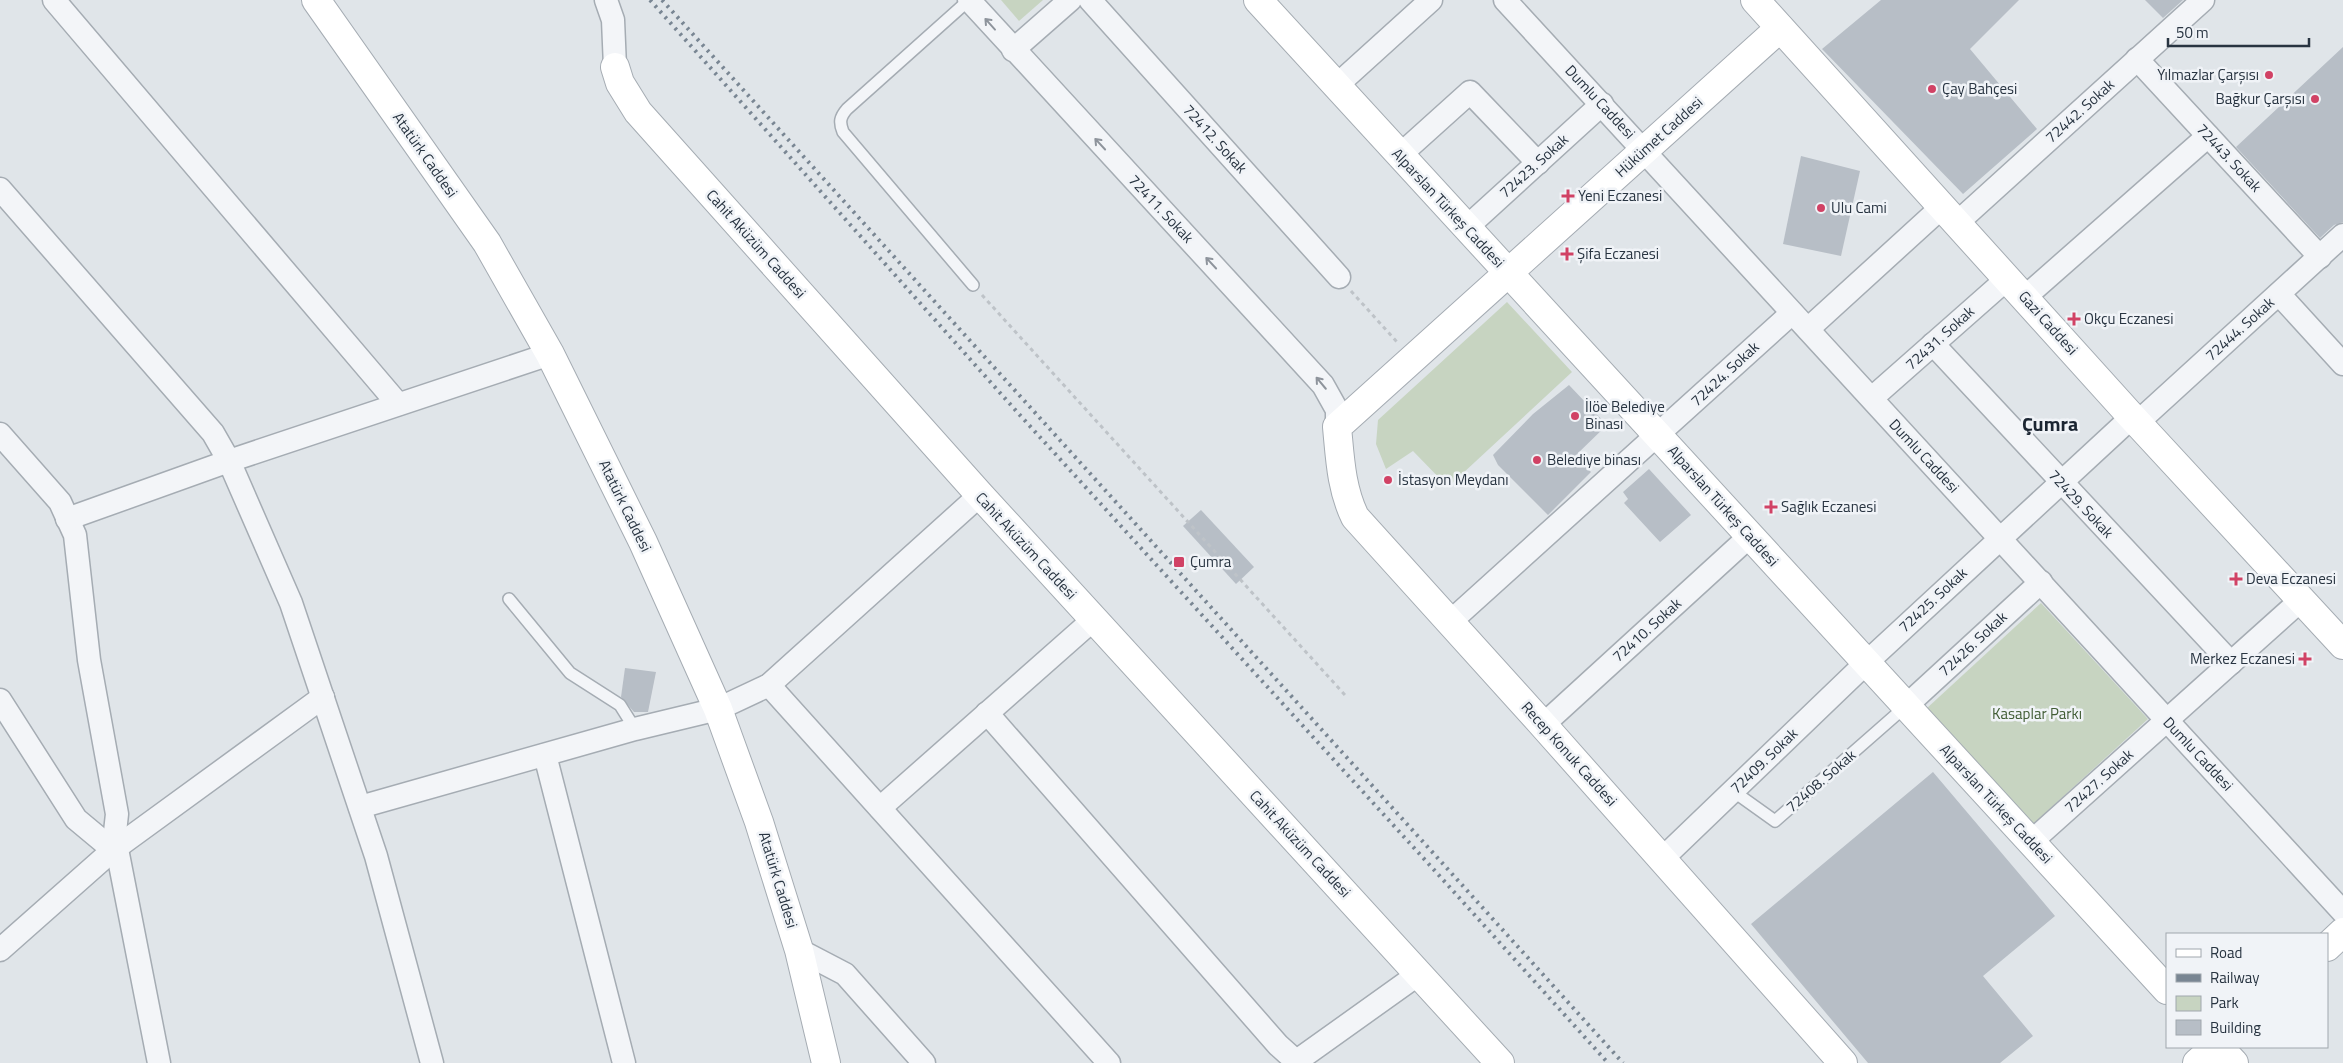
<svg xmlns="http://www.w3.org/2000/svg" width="2343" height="1063" font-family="'Titillium Web',sans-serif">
<rect width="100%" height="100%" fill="#e0e5e9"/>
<!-- green -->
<g fill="#c7d4c1">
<path d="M1001 0H1043L1019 21Z"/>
<path d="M1507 302 1572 372 1448 487 1413 451 1386 469 1376 444 1378 420Z"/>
<path d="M2041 603 2148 719 2033 824 1926 709Z"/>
</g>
<!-- building -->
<g fill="#b7bec6">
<path d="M1881 0H2019L1970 49 2037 129 1963 194 1822 49Z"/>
<path d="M2145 0H2183L2163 18Z"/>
<path d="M2343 47V222L2334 225 2320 238 2236 147Z"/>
<path d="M1801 156 1860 171 1841 256 1783 244Z"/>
<path d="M1569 385 1607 425 1575 456 1591 472 1548 515 1498 465 1493 455 1533 414Z"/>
<path d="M1649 469 1691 515 1660 542 1624 503 1628 499 1623 492Z"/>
<path d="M1201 510 1254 567 1236 584 1183 526Z"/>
<path d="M625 668 656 672 648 712H634L621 697Z"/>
<path d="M1933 772 2055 916 1983 976 2033 1036 2000 1063H1868L1751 924Z"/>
</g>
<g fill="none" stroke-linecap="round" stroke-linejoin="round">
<defs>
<g id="lane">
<path d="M969 0 847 109C840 117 839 122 843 132L973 285"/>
<path d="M509 599 570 673 620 705 635 729"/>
<path d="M1733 791 1775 821 1906 706"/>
</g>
<g id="street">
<path d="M54 0 398 404"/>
<path d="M606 0 613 20 615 67"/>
<path d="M969 0 1323 385 1337 410V427"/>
<path d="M1090 0 1339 277"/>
<path d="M1505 0 2343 912"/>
<path d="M1013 50 1070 0"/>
<path d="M2137 59 2320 257"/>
<path d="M1336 86 1431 0"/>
<path d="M1400 155 1470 92 1538 163"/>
<path d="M0 189 213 433 229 461 291 603 376 856 432 1063"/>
<path d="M1958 222 2203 0"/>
<path d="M1466 228 1602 104"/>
<path d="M2279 294 2343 364"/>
<path d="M2025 297 2208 136"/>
<path d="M1808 329 1943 206"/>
<path d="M1933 344 2231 663"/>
<path d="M1872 398 2008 278"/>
<path d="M2137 423 2343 235"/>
<path d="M0 434 60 502 75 535 89 660 117 814 113 850"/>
<path d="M67 519 229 461 550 354"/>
<path d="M1450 622 1792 313"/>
<path d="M769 685 1109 1063"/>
<path d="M0 700 76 819 118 854 159 1063"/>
<path d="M1906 706 2041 582"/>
<path d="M987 713 1278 1045 1298 1063"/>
<path d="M1543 725 1750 536"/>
<path d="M545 755 624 1063"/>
<path d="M360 807 635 729 718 709 769 685 980 495"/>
<path d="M880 808 1094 619"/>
<path d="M2031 842 2301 600"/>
<path d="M1662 859 1866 663 2132 417"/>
<path d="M0 950 113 850 323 697"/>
<path d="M799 950 845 974 924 1063"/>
<path d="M1294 1063 1420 973"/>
</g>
<g id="secondary">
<path d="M316 0 487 243 550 354 643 542 718 709 759 822 799 950 826 1063"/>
<path d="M1258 0 2167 990"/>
<path d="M1755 0 2132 417 2343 645"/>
<path d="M1780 28 1337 427C1340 458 1341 488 1355 517L1543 725 1843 1063"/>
<path d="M615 67 620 83 638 112 980 495 1500 1063"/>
<path d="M2327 947 2343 932"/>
<path d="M2219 1047 2234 1063"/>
<path d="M2197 1063 2215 1047"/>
</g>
</defs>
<!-- lane casing -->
<use href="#lane" stroke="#a5acb3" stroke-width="14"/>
<!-- street casing -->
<use href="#street" stroke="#a5acb3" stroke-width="25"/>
<!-- secondary casing -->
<use href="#secondary" stroke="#a5acb3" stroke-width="30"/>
<!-- path -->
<g stroke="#bec3c8" stroke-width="3" stroke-dasharray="4 4" stroke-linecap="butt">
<path d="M1351 291 1397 342"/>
<path d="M982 295 1345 695"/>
</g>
<!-- lane -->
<use href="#lane" stroke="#f3f5f8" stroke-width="11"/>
<!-- street -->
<use href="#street" stroke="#f3f5f8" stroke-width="22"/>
<!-- secondary -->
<use href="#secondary" stroke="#fff" stroke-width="28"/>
<!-- rail -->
<g stroke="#798693" stroke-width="4" stroke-dasharray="2.5 5" stroke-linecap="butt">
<path d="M650 0 1018 413 1436 872 1608 1063"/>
<path d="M662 0 1623 1063"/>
</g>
</g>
<!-- one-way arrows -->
<defs><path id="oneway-shaft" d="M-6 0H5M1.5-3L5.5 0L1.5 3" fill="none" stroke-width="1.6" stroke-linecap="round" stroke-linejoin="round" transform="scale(1.25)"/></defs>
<g stroke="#8e949c">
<use href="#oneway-shaft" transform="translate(990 24) rotate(-132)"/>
<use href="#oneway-shaft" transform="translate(1100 144) rotate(-133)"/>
<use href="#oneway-shaft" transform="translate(1211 263) rotate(-133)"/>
<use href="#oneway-shaft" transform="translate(1321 383) rotate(-130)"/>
</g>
<!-- markers -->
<g fill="#d14265" stroke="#f0f3f7" stroke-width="2">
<circle cx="2269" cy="75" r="5"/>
<circle cx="1932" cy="89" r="5"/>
<circle cx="2315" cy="99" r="5"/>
<path d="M1565.5 188.5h5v5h5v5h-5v5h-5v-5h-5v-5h5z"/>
<circle cx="1821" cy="208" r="5"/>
<path d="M1564.5 246.5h5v5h5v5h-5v5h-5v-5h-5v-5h5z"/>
<path d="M2071.5 311.5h5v5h5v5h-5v5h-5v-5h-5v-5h5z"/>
<circle cx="1575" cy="416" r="5"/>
<circle cx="1537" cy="460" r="5"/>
<circle cx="1388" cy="480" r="5"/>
<path d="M1768.5 499.5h5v5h5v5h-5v5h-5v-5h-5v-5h5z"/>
<rect x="1173" y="556" width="12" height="12" rx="2.5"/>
<path d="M2233.5 571.5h5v5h5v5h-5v5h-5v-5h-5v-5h5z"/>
<path d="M2302.5 651.5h5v5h5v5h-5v5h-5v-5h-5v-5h5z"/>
</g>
<g text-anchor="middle" stroke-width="5" stroke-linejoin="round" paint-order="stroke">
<!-- poi labels -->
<g font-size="15" fill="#283441" stroke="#f0f3f7" text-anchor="start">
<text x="2259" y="80" text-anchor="end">Yılmazlar Çarşısı</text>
<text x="1942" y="94">Çay Bahçesi</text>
<text x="2305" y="104" text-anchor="end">Bağkur Çarşısı</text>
<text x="1578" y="201">Yeni Eczanesi</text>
<text x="1831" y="213">Ulu Cami</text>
<text x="1577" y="259">Şifa Eczanesi</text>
<text x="2084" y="324">Okçu Eczanesi</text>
<text x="1585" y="412">İlöe Belediye<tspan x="1585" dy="17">Binası</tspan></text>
<text x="1547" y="465">Belediye binası</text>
<text x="1398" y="485">İstasyon Meydanı</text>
<text x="1781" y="512">Sağlık Eczanesi</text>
<text x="1190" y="567">Çumra</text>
<text x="2246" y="584">Deva Eczanesi</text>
<text x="2295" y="664" text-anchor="end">Merkez Eczanesi</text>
</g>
<!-- street labels -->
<g font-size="15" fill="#283441" stroke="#f0f3f7">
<text transform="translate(1600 102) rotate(47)" y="5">Dumlu Caddesi</text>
<text transform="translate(2080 111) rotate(-42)" y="5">72442. Sokak</text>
<text transform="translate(1659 137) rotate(-42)" y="5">Hükümet Caddesi</text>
<text transform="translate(1215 139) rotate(48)" y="5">72412. Sokak</text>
<text transform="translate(425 155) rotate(55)" y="5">Atatürk Caddesi</text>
<text transform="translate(2229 158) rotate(47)" y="5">72443. Sokak</text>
<text transform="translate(1534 166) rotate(-42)" y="5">72423. Sokak</text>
<text transform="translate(1448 208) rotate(47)" y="5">Alparslan Türkeş Caddesi</text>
<text transform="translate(1161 209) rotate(47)" y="5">72411. Sokak</text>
<text transform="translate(756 244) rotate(48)" y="5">Cahit Aküzüm Caddesi</text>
<text transform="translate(2048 323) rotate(48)" y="5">Gazi Caddesi</text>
<text transform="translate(2240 329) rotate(-42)" y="5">72444. Sokak</text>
<text transform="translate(1940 338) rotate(-42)" y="5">72431. Sokak</text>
<text transform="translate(1725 374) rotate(-43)" y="5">72424. Sokak</text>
<text transform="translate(1924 456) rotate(47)" y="5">Dumlu Caddesi</text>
<text transform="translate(2081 504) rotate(47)" y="5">72429. Sokak</text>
<text transform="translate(625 506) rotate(64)" y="5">Atatürk Caddesi</text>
<text transform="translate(1723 506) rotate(48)" y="5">Alparslan Türkeş Caddesi</text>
<text transform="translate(1026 546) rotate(47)" y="5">Cahit Aküzüm Caddesi</text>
<text transform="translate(1933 600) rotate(-43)" y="5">72425. Sokak</text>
<text transform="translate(1647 630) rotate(-42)" y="5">72410. Sokak</text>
<text transform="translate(1973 644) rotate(-43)" y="5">72426. Sokak</text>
<text transform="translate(1569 754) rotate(48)" y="5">Recep Konuk Caddesi</text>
<text transform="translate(2198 754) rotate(47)" y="5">Dumlu Caddesi</text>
<text transform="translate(1764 761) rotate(-44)" y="5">72409. Sokak</text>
<text transform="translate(1821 781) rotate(-41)" y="5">72408. Sokak</text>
<text transform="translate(2099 781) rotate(-42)" y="5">72427. Sokak</text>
<text transform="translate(1996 804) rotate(47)" y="5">Alparslan Türkeş Caddesi</text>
<text transform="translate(1300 844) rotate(47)" y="5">Cahit Aküzüm Caddesi</text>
<text transform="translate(778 880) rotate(73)" y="5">Atatürk Caddesi</text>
</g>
<!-- park labels -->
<g font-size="15" fill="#415d35" stroke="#f0f3f7">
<text x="2037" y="719">Kasaplar Parkı</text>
</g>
<!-- district labels -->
<g font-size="20" font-weight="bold" fill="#1b2532" stroke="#f0f3f7">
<text x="2050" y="431">Çumra</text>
</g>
</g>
<!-- legend -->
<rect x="2166" y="933" width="162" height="115" fill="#f0f3f7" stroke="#a0a7ae"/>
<rect x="2176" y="949" width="25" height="8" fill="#ffffff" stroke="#a0a7ae"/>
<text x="2210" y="958" font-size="15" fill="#283441">Road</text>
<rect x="2176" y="974" width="25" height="8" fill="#798693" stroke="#a0a7ae"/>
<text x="2210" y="983" font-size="15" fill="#283441">Railway</text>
<rect x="2176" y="996" width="25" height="15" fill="#c7d4c1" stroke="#a0a7ae"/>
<text x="2210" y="1008" font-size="15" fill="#283441">Park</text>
<rect x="2176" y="1020" width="25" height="15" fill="#b7bec6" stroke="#a0a7ae"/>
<text x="2210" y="1033" font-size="15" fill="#283441">Building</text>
<!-- scale -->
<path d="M2168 38v8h141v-8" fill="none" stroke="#283441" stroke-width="2.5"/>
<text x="2176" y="38" font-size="15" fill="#283441" stroke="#f0f3f7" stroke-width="4" paint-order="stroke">50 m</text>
</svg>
